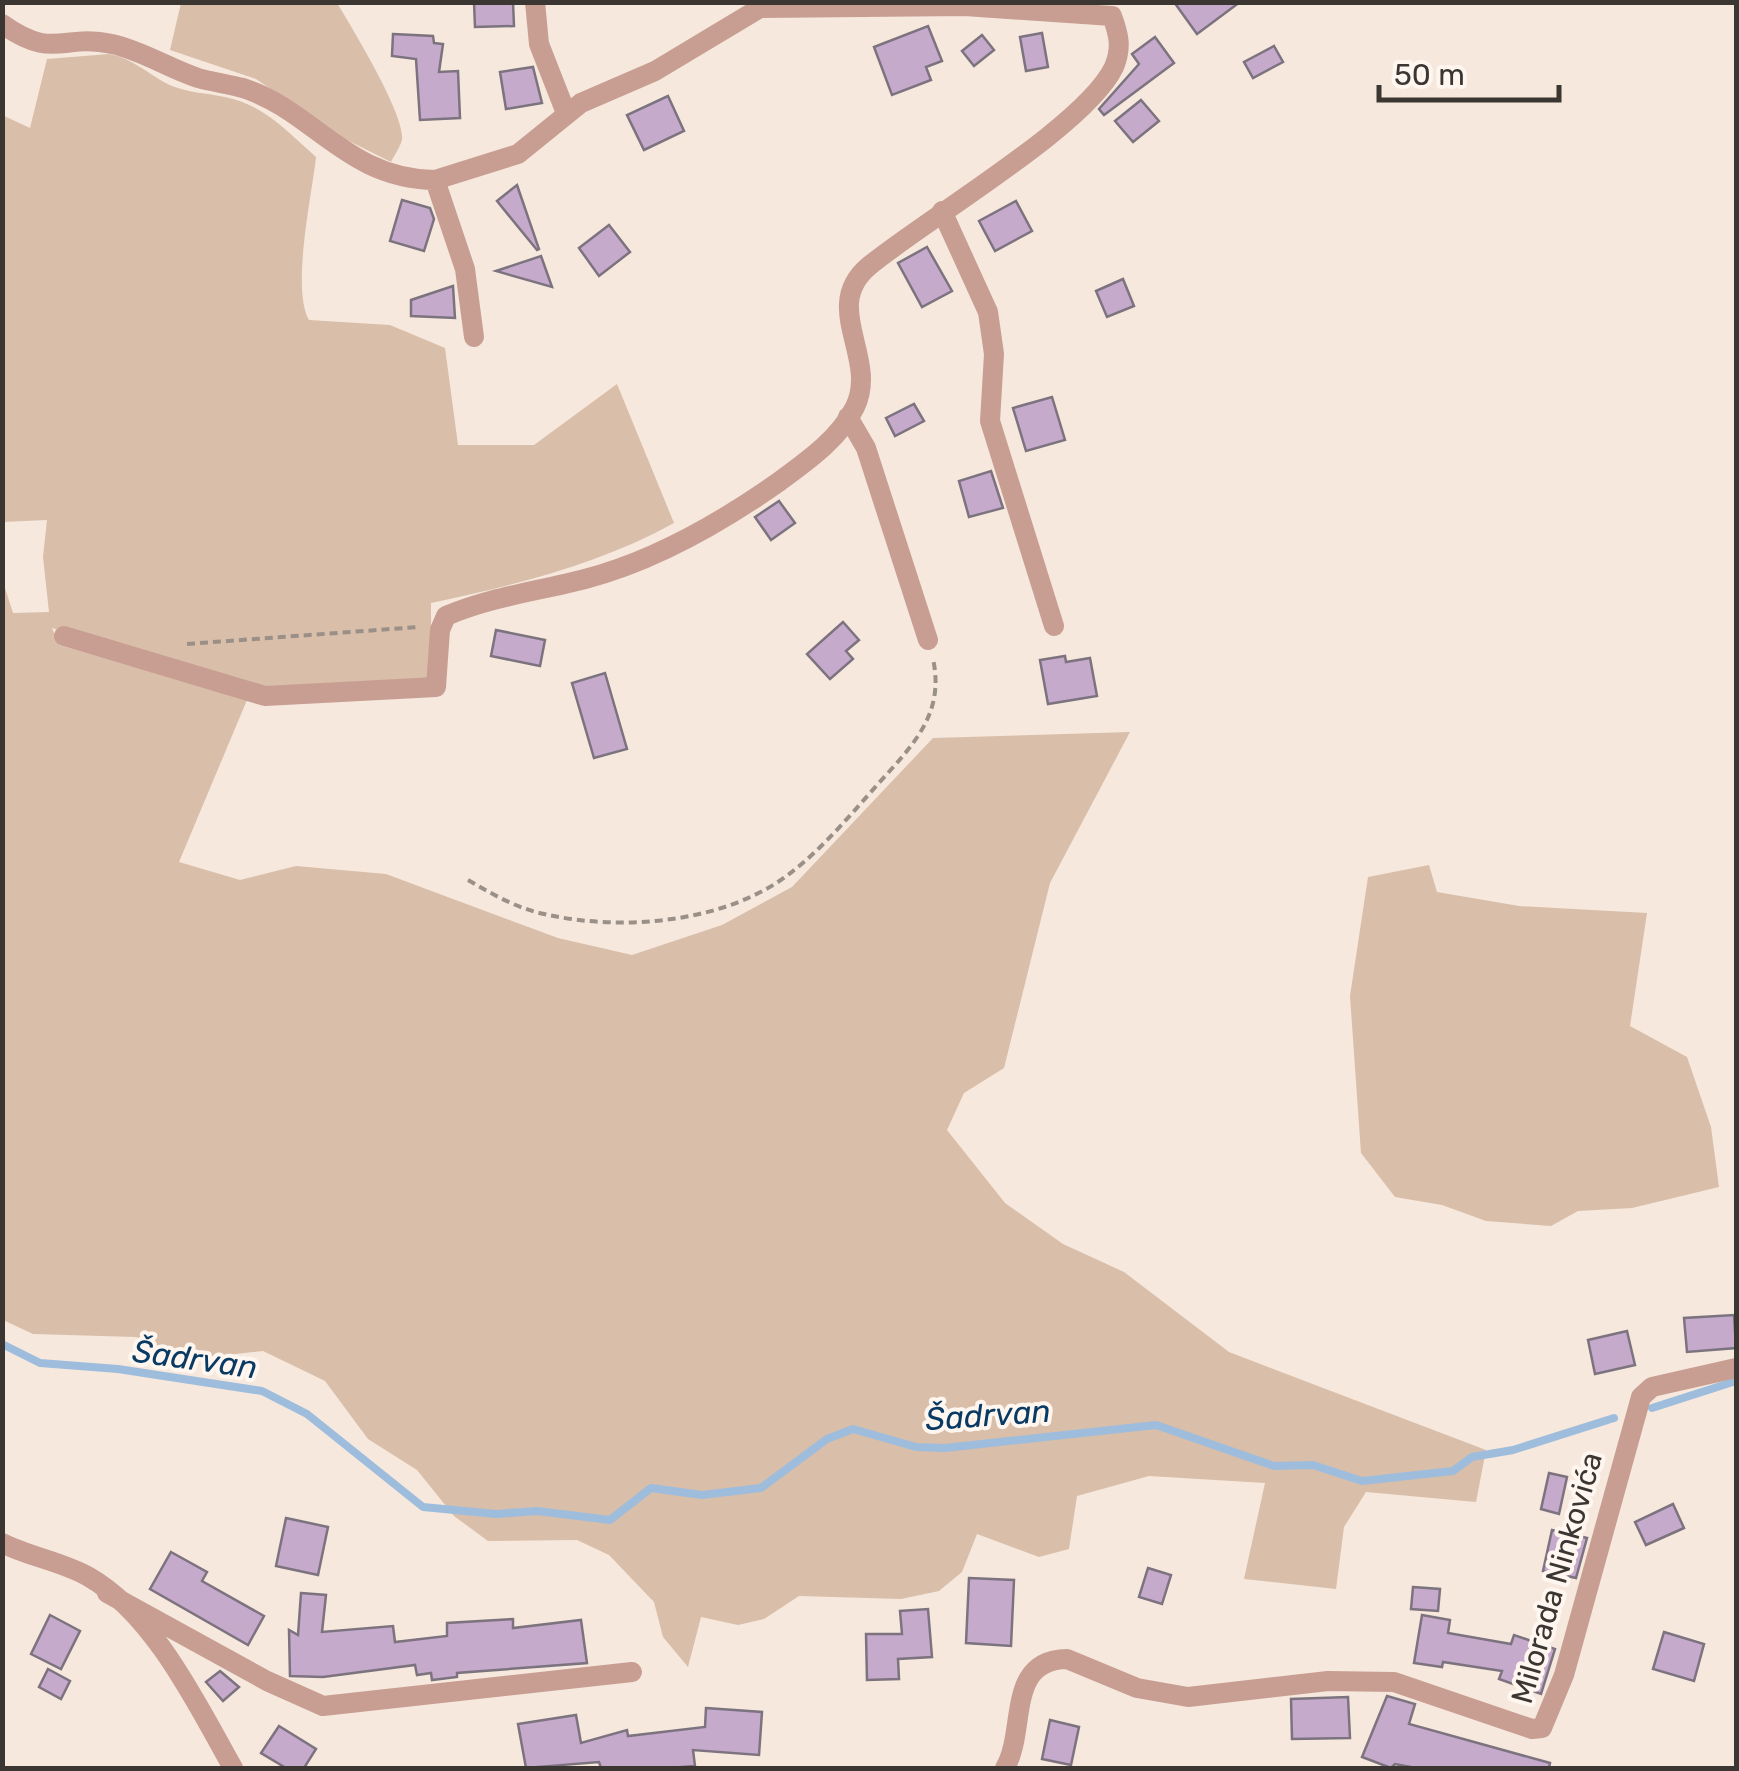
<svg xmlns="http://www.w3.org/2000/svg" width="1739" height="1771" font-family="Rubik,sans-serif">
<rect width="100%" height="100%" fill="#f6e8dd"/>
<!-- green -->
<g fill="#d9bea9">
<path d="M181 3H337C351 26 406 116 402 140 400 147 394 156 391 162L341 137 256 79 170 50Z"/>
<path d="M109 54C133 58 150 76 172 86 190 93 206 93 225 97 263 104 289 133 316 157 312 195 291 289 309 320L390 325 445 348 458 445H534L617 384 674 523C598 565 515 585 431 603V677L412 685 265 690 52 628 59 645 247 700 179 862 240 880 296 866 386 874 558 938 632 955 722 925 792 887 933 738 1130 732 1050 883 1004 1068 964 1093 947 1130 1005 1203 1063 1244 1124 1272 1229 1352 1486 1450 1476 1502 1366 1492 1344 1527 1336 1589 1244 1579 1265 1483 1149 1476 1077 1496 1069 1549 1039 1557 977 1534 962 1572 939 1591 901 1599 799 1596 764 1619 738 1625 701 1617 688 1667 663 1637 654 1602 609 1555 577 1540 488 1541 454 1516 417 1470 368 1439 325 1381 263 1351 189 1359 136 1337 33 1334 3 1320V582L13 613 49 612 43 557 47 520 3 522 2 115 30 128 47 59Z"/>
<path d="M1429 865 1437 892 1519 906 1647 913 1630 1026 1687 1057 1711 1127 1719 1187 1632 1208 1578 1211 1551 1226 1486 1221 1442 1205 1395 1197 1361 1153 1350 996 1368 877Z"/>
</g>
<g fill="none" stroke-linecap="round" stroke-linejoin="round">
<!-- stream -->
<g stroke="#9ebddd" stroke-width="8">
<path d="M2 1344 40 1363 118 1369 262 1391 307 1414 423 1507 496 1514 537 1511 610 1520 651 1488 702 1495 761 1488 827 1439 853 1429 916 1447 945 1448 1156 1425 1274 1466 1313 1465 1362 1481 1453 1471 1472 1457 1513 1450 1614 1418"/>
<path d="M1652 1408 1736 1381"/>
</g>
</g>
<!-- building -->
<g fill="#c5aacc" stroke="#7c737f" stroke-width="2.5">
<path d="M474 2H513L514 26 475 27Z"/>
<path d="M1174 2H1240L1197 34Z"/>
<path d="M928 26 942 61 926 67 931 80 892 95 874 47Z"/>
<path d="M1042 33 1048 67 1026 71 1020 37Z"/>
<path d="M393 34 433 36 434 43 443 44 439 72 458 71 460 118 420 120 416 59 392 56Z"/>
<path d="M982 35 994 50 974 66 962 51Z"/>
<path d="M1155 37 1174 63 1104 115 1099 109 1139 64 1132 54Z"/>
<path d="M1274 46 1283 62 1253 78 1244 62Z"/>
<path d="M533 67 542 103 506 109 500 72Z"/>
<path d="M668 96 684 131 644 150 627 115Z"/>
<path d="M1141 100 1159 121 1133 142 1115 121Z"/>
<path d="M517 185 539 249 537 250 497 201Z"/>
<path d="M402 200 430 208 434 219 424 251 390 241Z"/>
<path d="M1016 201 1032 231 995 251 979 221Z"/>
<path d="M609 225 630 252 599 276 579 248Z"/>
<path d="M927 247 952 291 922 307 898 263Z"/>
<path d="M541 256 552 287 496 271Z"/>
<path d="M1123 279 1134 306 1107 317 1096 291Z"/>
<path d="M453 286 455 318 411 316V300Z"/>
<path d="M1052 397 1065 440 1026 451 1013 408Z"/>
<path d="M914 404 924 421 895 436 886 418Z"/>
<path d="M991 471 1003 508 969 517 959 481Z"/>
<path d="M779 501 795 523 771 540 755 517Z"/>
<path d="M843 622 859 640 846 651 853 659 830 679 807 654Z"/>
<path d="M496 630 545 640 540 666 491 656Z"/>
<path d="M1065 656 1066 662 1090 658 1097 696 1048 704 1040 660Z"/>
<path d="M605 673 627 749 594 758 572 683Z"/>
<path d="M1734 1315 1736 1348 1687 1352 1684 1318Z"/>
<path d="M1627 1331 1635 1365 1595 1374 1588 1340Z"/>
<path d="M1549 1473 1567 1477 1559 1514 1541 1509Z"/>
<path d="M1673 1504 1684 1528 1646 1545 1635 1522Z"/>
<path d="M286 1518 328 1527 318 1575 276 1566Z"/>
<path d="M1552 1530 1587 1538 1576 1578 1543 1571Z"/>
<path d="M171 1552 207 1572 202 1581 264 1616 248 1645 150 1589Z"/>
<path d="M1148 1568 1171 1575 1162 1604 1139 1597Z"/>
<path d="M969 1578 1014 1580 1011 1646 966 1643Z"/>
<path d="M1413 1587 1440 1589 1438 1611 1411 1609Z"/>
<path d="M301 1593 326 1595 322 1632 393 1626 395 1642 447 1636V1623L513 1619V1628L581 1620 587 1663 457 1673V1677L432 1680 431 1673 417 1675 415 1665 323 1677 290 1676 289 1630 298 1635Z"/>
<path d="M928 1609 932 1657 898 1659 899 1679 867 1680 866 1634H902L900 1611Z"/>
<path d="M50 1615 80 1631 61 1669 31 1654Z"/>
<path d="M1422 1615 1450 1620 1448 1633 1511 1644 1514 1635 1555 1649 1541 1694 1499 1679 1502 1671 1443 1662 1442 1667 1414 1663Z"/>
<path d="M1664 1632 1704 1644 1694 1681 1653 1669Z"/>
<path d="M48 1669 70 1681 61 1699 39 1687Z"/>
<path d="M220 1671 239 1687 223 1701 206 1682Z"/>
<path d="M1387 1696 1415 1704 1409 1724 1550 1763 1549 1768H1416L1395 1764 1391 1768 1362 1757Z"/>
<path d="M1348 1697 1350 1738 1292 1739 1291 1699Z"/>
<path d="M706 1708 762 1712 759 1755 693 1750 695 1766 668 1768H601L599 1762 526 1768 518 1724 576 1715 581 1743 627 1730 628 1736 705 1727Z"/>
<path d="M1050 1720 1079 1727 1071 1765 1042 1759Z"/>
<path d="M279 1726 316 1749 304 1768H286L261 1753Z"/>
</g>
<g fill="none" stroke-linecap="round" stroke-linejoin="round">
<!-- path -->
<g stroke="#9a9088" stroke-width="4" stroke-dasharray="8 5" stroke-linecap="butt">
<path d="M187 644 418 627"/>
<path d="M468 880C492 894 516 908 544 914 622 932 729 923 793 871 825 846 851 814 878 784 913 745 945 714 933 659"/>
</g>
<!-- minor -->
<g stroke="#c89e93" stroke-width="20">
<path d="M535 2 539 44 566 113"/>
<path d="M2 24C54 61 62 33 112 44 143 51 168 68 198 78 212 82 228 84 243 88 314 111 347 179 435 180L465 269 474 337"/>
<path d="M942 211 988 312 994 354 990 421 1054 626"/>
<path d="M848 417 866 448 928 640"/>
<path d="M64 636 265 696 436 687 440 630 446 616C490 597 539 591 585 579 654 561 722 522 780 481 807 461 839 439 855 407 879 358 820 307 869 266 926 219 1086 126 1114 67 1122 48 1119 35 1112 16L965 6 760 8 655 71 581 103 518 154 435 180"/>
<path d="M2 1543C30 1557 63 1562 89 1577 154 1614 198 1706 233 1768"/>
<path d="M107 1593 267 1681 323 1706 632 1672"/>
<path d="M1005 1768C1027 1731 1005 1660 1067 1659L1137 1688 1188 1697 1328 1681 1394 1682 1532 1729 1542 1728 1564 1675 1641 1397 1652 1387 1736 1368"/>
</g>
</g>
<g text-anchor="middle" stroke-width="8" stroke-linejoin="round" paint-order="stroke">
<!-- street labels -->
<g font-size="30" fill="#3b3631" stroke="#fff6f0">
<text transform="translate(1557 1578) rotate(-74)" y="10">Milorada Ninkovića</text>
</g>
<!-- water labels -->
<g font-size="32" font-style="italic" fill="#093a63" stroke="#fff6f0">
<text transform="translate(195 1359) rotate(8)" y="11">Šadrvan</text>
<text transform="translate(988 1415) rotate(-4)" y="11">Šadrvan</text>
</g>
</g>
<!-- border -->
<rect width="1739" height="1771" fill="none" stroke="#3b3631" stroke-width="10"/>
<!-- scale -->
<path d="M1379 85v15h180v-15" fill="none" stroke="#3b3631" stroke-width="5"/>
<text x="1394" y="85" font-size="30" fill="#3b3631" stroke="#fff6f0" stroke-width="8" paint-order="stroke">50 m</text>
</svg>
